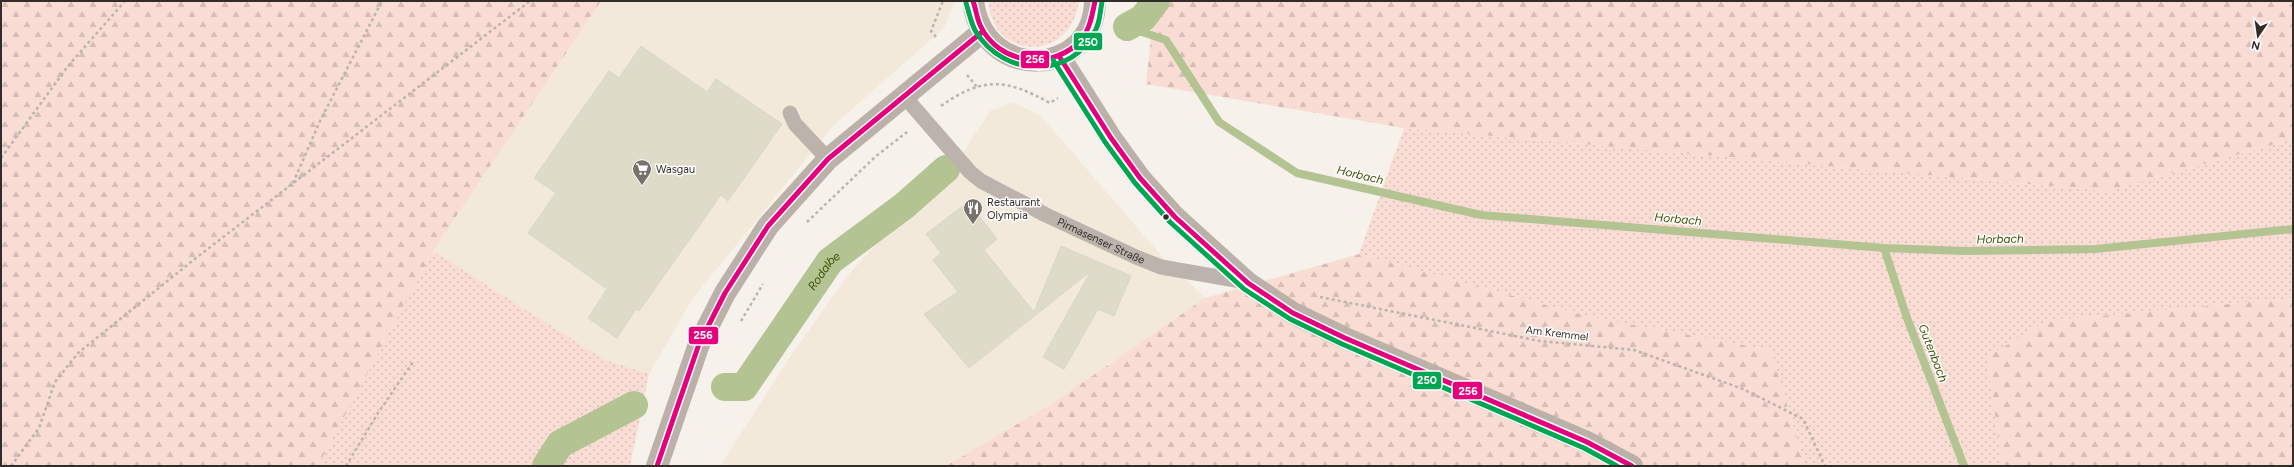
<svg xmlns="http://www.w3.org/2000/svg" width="2294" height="467" font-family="Figtree,sans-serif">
<defs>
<pattern id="grass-dots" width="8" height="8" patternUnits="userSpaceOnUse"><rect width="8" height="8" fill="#f9ddd4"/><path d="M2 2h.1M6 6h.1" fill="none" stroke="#d6beb6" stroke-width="1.8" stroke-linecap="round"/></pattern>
<pattern id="forest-firs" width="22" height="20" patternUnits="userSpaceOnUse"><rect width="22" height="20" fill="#f9ddd4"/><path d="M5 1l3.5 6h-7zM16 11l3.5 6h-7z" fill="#d6beb6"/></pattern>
</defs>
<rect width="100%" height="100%" fill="#f6f1ea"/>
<!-- built -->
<g fill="#f3e9da">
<path d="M601 1H955L944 28 834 125 693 298 649 374 605 360 433 251Z"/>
<path d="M1013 102 1041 116 1159 253 1205 298 1053 403 946 466H720L790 357 848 275 895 224 949 174 990 111Z"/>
</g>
<!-- grass -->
<g fill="url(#grass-dots)">
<path d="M989 1H1079C1069 67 989 57 989 1Z"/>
<path d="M1404 128 2108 191 2293 139V298L2047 321 1987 357 2002 466H1805L1771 350 1590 317 1359 254Z"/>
<path d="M433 251 605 360 649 374 630 466H321L322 458Z"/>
</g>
<!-- forest -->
<g fill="url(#forest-firs)">
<path d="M1 1H601L433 251 322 458 321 466H1Z"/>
<path d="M1155 1H2293V139L2108 191 1404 128 1146 84Z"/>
<path d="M1359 254 1590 317 1771 350 1805 466H946L1053 403 1205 298Z"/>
<path d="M2293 298V466H2002L1987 357 2047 321Z"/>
</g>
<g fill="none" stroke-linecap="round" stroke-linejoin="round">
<!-- stream -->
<g stroke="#b3c392" stroke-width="8">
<path d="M1127 27 1166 40 1219 122 1297 173 1481 215 1884 248 1965 251 2095 249 2293 229"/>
<path d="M1884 248 1907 318 1964 466"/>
</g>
<!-- canal -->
<g stroke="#b3c392" stroke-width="28">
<path d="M1127 27 1143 18 1156 1"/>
<path id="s1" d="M725 387H744L830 261 904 206 946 169"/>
<path d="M546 466 560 444 634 405"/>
</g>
</g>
<!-- building -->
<g fill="#dfdbc9" stroke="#d7d5cf">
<path d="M641 46 707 92 716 79 782 124 728 201 721 195 639 311 636 309 617 338 588 318 607 289 528 233 556 193 534 178 609 71 619 78Z"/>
<path d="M968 202 997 239 984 250 1034 312 1061 246 1131 276 1114 316 1098 309 1064 369 1043 357 1091 271 969 368 924 314 958 292 933 260 941 253 926 234Z"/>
</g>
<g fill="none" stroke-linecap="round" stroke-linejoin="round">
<!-- path -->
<g stroke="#bab4ae" stroke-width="2.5" stroke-dasharray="3 3" stroke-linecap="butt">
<path d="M936 37 931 31 943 1"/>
<path d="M967 75 977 87"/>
<path d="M941 106C983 76 1007 79 1050 103L1058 98"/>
<path d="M1 158 68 66 125 1"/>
<path d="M293 183 320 121 382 1"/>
<path d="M807 222 875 157 907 132"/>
<path d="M1320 297 1540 341 1634 350 1743 389 1803 419 1825 466"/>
<path d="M741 321 763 284"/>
<path d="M11 466 39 428 55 382 78 353 196 258 530 1"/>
<path d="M346 466 378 413 413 362"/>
</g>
<!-- lane -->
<g stroke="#bcb3ac" stroke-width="15">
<path id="s2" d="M904 96 970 172 981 181 1046 215 1136 257 1161 267 1247 282"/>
<path d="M790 113 795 124 828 159"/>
</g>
<!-- secondary -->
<g stroke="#bbb1a9" stroke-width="22">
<path d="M973 1C984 84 1094 77 1095 1"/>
<path d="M1059 56 1111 138 1140 178 1175 217 1248 283 1293 313 1345 338 1587 442 1632 466"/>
<path d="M657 466 699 344 725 293 768 226 828 159 982 32"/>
</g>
<defs>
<g id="bus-1">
<path d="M973 1C976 9 977 20 981 27 999 63 1047 70 1076 45 1089 34 1092 17 1095 1"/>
<path d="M1059 56 1111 138 1140 178 1175 217 1248 283 1293 313 1345 338 1587 442 1632 466"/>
<path d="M657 466 699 344 725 293 768 226 828 159 982 32"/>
</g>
<g id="bus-2">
<path d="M966 3C969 12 971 24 976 32 1004 77 1072 81 1096 29 1100 22 1100 11 1102 2"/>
<path d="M1053 60 1105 142 1135 183 1170 222 1244 289 1290 319 1342 344 1584 448 1617 466"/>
</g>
</defs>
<!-- bus-1 casing -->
<use href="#bus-1" stroke="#fff" stroke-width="8"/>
<!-- bus-2 casing -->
<use href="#bus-2" stroke="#fff" stroke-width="8"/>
<!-- bus-1 -->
<use href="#bus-1" stroke="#e5007d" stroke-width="5"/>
<!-- bus-2 -->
<use href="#bus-2" stroke="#00a651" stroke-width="5"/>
</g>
<!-- icons -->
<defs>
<symbol id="supermarket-pin" viewBox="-11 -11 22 30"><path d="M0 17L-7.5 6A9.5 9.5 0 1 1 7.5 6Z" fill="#76726c" stroke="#fff"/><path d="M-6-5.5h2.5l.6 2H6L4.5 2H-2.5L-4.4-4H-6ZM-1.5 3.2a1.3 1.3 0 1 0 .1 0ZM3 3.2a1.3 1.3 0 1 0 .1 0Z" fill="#fff"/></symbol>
<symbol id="restaurant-pin" viewBox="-11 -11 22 30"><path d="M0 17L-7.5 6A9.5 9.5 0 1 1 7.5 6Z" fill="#76726c" stroke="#fff"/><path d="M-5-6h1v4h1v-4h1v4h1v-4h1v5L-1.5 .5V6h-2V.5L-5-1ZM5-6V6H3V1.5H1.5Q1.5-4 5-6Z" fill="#fff"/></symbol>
</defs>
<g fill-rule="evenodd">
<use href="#supermarket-pin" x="631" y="158" width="22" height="30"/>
<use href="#restaurant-pin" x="962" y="197" width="22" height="30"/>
</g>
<!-- markers -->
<circle fill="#312d28" stroke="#fff" stroke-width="1.5" cx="1166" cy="217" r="3.5"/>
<g text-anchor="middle" stroke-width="3" stroke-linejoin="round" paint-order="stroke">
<!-- poi labels -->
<g font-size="11" fill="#312d28" stroke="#fff" text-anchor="start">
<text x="656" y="173">Wasgau</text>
<text x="987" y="206">Restaurant<tspan x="987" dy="13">Olympia</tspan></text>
</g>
<!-- street labels -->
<g font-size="11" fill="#312d28" stroke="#fff">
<text dy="4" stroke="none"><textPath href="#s2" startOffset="249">Pirmasenser Straße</textPath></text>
<text transform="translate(1557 333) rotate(7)" y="4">Am Kremmel</text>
</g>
<!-- water labels -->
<g font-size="12" font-style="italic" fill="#3c5204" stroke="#fff">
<text transform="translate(1360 175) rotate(13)" y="4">Horbach</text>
<text transform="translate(1678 219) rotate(5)" y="4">Horbach</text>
<text transform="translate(2000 239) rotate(-1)" y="4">Horbach</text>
<text dy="4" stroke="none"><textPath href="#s1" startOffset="160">Rodalbe</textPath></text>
<text transform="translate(1933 353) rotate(69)" y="4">Gutenbach</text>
</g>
</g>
<g stroke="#fff" stroke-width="1.5">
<rect x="1073" y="32" width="30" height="19" rx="4" fill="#00a651"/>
<rect x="1020" y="50" width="30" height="19" rx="4" fill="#e5007d"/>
<rect x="688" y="326" width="31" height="19" rx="4" fill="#e5007d"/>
<rect x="1412" y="371" width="30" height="19" rx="4" fill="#00a651"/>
<rect x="1452" y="381" width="31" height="19" rx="4" fill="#e5007d"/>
</g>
<g font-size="11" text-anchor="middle" font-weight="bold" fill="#fff">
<text x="1088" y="46">250</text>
<text x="1035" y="63">256</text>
<text x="703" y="339">256</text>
<text x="1427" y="384">250</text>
<text x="1468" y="395">256</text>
</g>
<!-- border -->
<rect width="2294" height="467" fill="none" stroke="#312d28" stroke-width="4"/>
<!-- north arrow -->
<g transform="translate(2258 36) rotate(193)" stroke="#ffffff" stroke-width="3" paint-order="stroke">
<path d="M0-3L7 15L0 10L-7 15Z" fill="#312d28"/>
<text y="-6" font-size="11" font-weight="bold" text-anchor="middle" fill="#312d28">N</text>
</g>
</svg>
